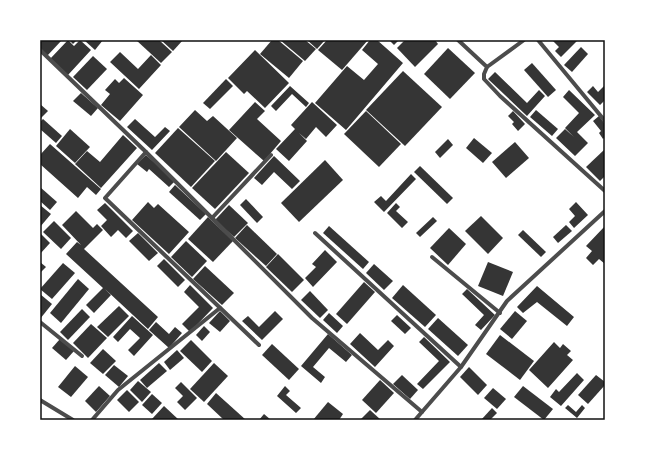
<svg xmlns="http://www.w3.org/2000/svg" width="645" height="460" font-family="Lato,sans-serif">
<rect width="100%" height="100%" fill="#fff"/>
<!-- building -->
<g fill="#353535">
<path d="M40 40H62L47 56 40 49Z"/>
<path d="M68 40 74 46 80 40 91 50 68 75 50 59Z"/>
<path d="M69 40H77L73 44Z"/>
<path d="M84 40H103L95 50Z"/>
<path d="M136 40H159L172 52 161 63Z"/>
<path d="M161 40H183L173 51Z"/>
<path d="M272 40H278L303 61 289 78 260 54Z"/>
<path d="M280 40H305L316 49 305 61Z"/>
<path d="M307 40H325L317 49Z"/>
<path d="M327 40H368L342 70 318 50Z"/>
<path d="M370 40H377L403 63 346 130 315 103 347 66 364 80 378 64 362 50Z"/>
<path d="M389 40H399L394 45Z"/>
<path d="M405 40H435L438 44 415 67 397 48Z"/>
<path d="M552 40H578L561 57 555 51 559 47Z"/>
<path d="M581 47 588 54 572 72 564 65Z"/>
<path d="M448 48 475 73 450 99 424 74Z"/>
<path d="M255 50 289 83 265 108 247 91 244 94 228 78Z"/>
<path d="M120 52 138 69 151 55 161 65 139 89 110 62Z"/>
<path d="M93 56 107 69 87 90 73 77Z"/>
<path d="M532 63 556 90 548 97 524 70Z"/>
<path d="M403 71 442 107 405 146 366 110Z"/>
<path d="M495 72 527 103 539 90 545 96 527 116 488 79Z"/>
<path d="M124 78 143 95 120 121 101 105 110 94 105 90 115 79 119 83Z"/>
<path d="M226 79 233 86 210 109 203 103Z"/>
<path d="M605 85V100L600 105 587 92 593 86 598 92Z"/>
<path d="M290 86 309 103 306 107 292 94 276 111 271 106Z"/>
<path d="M569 90 595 115 577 132 588 143 575 156 556 138 565 129 574 137 565 128 579 113 563 97Z"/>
<path d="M81 93 98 108 91 116 73 101Z"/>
<path d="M255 102 265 111 257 119 281 141 264 161 229 130Z"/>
<path d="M312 102 337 125 326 137 316 127 306 139 299 133 307 141 289 161 276 149 295 129 291 125Z"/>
<path d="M40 104 48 111 40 119Z"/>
<path d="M195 110 207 121 213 116 237 138 216 161 179 127Z"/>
<path d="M536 110 558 129 552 136 530 117Z"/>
<path d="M366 111 401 144 379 167 344 134Z"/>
<path d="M513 111 525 124 518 131 512 124 514 122 508 116Z"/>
<path d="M599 116 605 124V137L603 139 599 133 601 131 593 121Z"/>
<path d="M43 119 62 136 56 143 40 129V122Z"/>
<path d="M135 119 155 137 165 127 170 131 152 150 127 127Z"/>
<path d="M178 128 215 161 191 187 155 153Z"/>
<path d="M70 129 90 147 75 163 56 146Z"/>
<path d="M123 135 137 148 101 188 75 164 87 151 100 162Z"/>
<path d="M474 138 492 153 483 163 466 148Z"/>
<path d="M448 139 453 145 440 158 435 152Z"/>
<path d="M515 142 529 158 506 178 492 162Z"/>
<path d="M50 144 101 189 96 195 87 187 78 198 40 164V155Z"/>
<path d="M605 149V176L600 181 586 167Z"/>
<path d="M226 152 249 173 215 209 192 188Z"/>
<path d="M146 155 175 181 169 187 149 169 147 172 137 164Z"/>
<path d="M274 156 300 181 292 189 274 172 262 185 254 178Z"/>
<path d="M325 160 343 180 299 222 281 203Z"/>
<path d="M420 166 453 198 447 204 414 172Z"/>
<path d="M411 174 416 179 384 212 374 202 381 196 386 201Z"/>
<path d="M175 185 206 214 200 220 169 192Z"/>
<path d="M40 187 57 202 50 210 40 201Z"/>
<path d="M246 199 263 217 257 223 240 205Z"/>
<path d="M148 202 154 208 158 204 189 232 169 254 132 220Z"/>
<path d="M576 202 588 215 574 228 569 222 575 216 569 209Z"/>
<path d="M105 203 133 231 126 238 118 230 111 237 101 226 107 220 97 210Z"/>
<path d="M396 203 400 207 396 211 408 222 402 228 387 213Z"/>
<path d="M40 205 51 214 40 227Z"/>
<path d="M229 205 248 223 234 237 215 220Z"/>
<path d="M76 211 93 228 97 224 103 230 84 249 158 317 148 329 105 289 111 295 94 313 86 305 103 288 66 254 77 242 81 245 62 225Z"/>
<path d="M481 216 503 238 488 254 465 231Z"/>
<path d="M208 217 233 241 213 262 188 239Z"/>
<path d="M433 217 437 221 420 237 416 233Z"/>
<path d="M54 221 71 238 61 249 43 232Z"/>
<path d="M247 225 277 254 266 266 235 238Z"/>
<path d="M566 225 572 231 558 243 553 237Z"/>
<path d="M329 226 369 262 363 269 323 233Z"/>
<path d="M605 226V264L599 259 593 265 586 258 592 251 586 246Z"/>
<path d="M449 228 466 244 448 265 430 248Z"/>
<path d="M523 230 546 252 541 257 518 235Z"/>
<path d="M40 233 50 243 40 254Z"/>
<path d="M138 233 158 253 149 261 129 241Z"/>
<path d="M186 241 207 261 192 277 171 257Z"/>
<path d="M325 250 337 262 313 287 305 278 316 267 312 264Z"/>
<path d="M278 254 304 280 292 292 266 267Z"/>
<path d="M164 259 185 280 178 287 157 266Z"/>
<path d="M40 262 46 267 40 273Z"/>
<path d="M488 262 513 272 503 296 478 286Z"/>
<path d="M63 263 75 273 52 299 40 289Z"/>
<path d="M374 264 393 281 384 290 366 273Z"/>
<path d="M205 266 234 293 222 305 193 279Z"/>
<path d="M78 279 89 289 61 323 50 313Z"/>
<path d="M364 282 375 292 347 324 336 314Z"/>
<path d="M190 285 213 308 190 332 182 324 199 307 184 292Z"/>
<path d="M403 285 436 315 425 327 392 298Z"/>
<path d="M537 286 574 317 567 326 537 302 523 313 517 307Z"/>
<path d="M467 289 495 315 481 330 475 325 484 315 462 294Z"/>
<path d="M310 291 328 310 320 318 301 300Z"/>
<path d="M40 294 52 304 40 319Z"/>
<path d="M119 306 129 316 108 337 97 327Z"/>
<path d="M82 309 90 317 68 340 60 332Z"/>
<path d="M220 311 230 321 220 332 209 323Z"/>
<path d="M275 311 283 319 262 340 242 321 248 316 259 327Z"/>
<path d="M515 311 527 321 512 339 500 329Z"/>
<path d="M329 313 343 326 337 333 323 320Z"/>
<path d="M397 315 411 328 405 334 391 321Z"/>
<path d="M132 316 153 335 134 356 128 350 140 338 130 329 118 342 113 337Z"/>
<path d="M438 318 468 345 458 356 428 329Z"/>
<path d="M156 322 169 334 175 327 182 333 169 348 149 330Z"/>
<path d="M91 324 107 338 88 358 73 343Z"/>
<path d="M204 326 210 332 202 341 196 335Z"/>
<path d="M360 333 378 350 388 340 394 346 375 367 350 344Z"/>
<path d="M328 334 352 355 346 362 329 348 313 367 325 377 321 383 301 366Z"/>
<path d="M500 335 534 361 520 380 486 354Z"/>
<path d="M424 337 450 362 423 389 417 384 439 361 419 342Z"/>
<path d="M60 339 74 351 66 360 52 348Z"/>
<path d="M191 340 212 361 202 372 180 351Z"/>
<path d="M554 342 560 348 563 344 571 351 567 355 573 360 548 388 529 370Z"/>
<path d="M272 344 299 369 289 380 262 355Z"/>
<path d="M103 349 116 361 103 374 90 363Z"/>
<path d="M177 350 184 358 170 370 164 362Z"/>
<path d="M159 363 167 371 147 388 140 380Z"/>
<path d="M214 363 228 376 204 402 190 389Z"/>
<path d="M114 365 128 376 119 387 105 375Z"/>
<path d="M75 366 88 377 71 397 58 387Z"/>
<path d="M469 367 487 385 478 395 460 377Z"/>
<path d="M577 373 584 380 561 406 550 397 556 389 559 392Z"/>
<path d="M402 375 418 390 410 399 393 384Z"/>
<path d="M596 375 605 382V385L588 404 578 395Z"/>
<path d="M380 380 394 393 376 413 362 400Z"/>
<path d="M138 381 151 392 142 402 130 390Z"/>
<path d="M181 382 197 398 185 410 177 402 183 396 175 388Z"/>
<path d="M99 386 110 396 96 412 85 401Z"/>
<path d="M285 386 290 391 286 395 301 408 296 413 277 396Z"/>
<path d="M523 386 553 409 544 420 514 397Z"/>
<path d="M493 388 506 399 497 409 484 398Z"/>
<path d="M127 390 139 402 129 412 117 400Z"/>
<path d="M216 393 246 420H224L207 404Z"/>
<path d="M152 394 162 403 152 414 142 405Z"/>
<path d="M328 402 343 414 339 420H313Z"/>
<path d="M568 405 576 412 582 405 585 408 577 418 565 408Z"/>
<path d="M164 406 179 420H151Z"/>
<path d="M492 408 497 413 490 420H481Z"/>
<path d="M370 410 381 420H360Z"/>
<path d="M264 414 271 420H259Z"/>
</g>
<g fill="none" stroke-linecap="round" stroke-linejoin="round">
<!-- minor -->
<g stroke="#4c4c4c" stroke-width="4">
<path d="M458 40 487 67 484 74V79L500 96 605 191"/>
<path d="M538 40 605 121"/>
<path d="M40 50 146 152 212 218 271 155"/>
<path d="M487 67 524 40"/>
<path d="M146 152 105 198 259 345"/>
<path d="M212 218 312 318 422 412"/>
<path d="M315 233 461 367"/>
<path d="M432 257 500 313"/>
<path d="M40 322 82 356"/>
<path d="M40 400 73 420"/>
<path d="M92 420 118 390 220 308"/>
<path d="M415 420 461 367 507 301 605 211"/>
</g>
</g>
<!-- border -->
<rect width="645" height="460" fill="none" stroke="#ffffff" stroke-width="82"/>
<rect x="41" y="41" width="563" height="378" fill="none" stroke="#111" stroke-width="1.5"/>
</svg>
